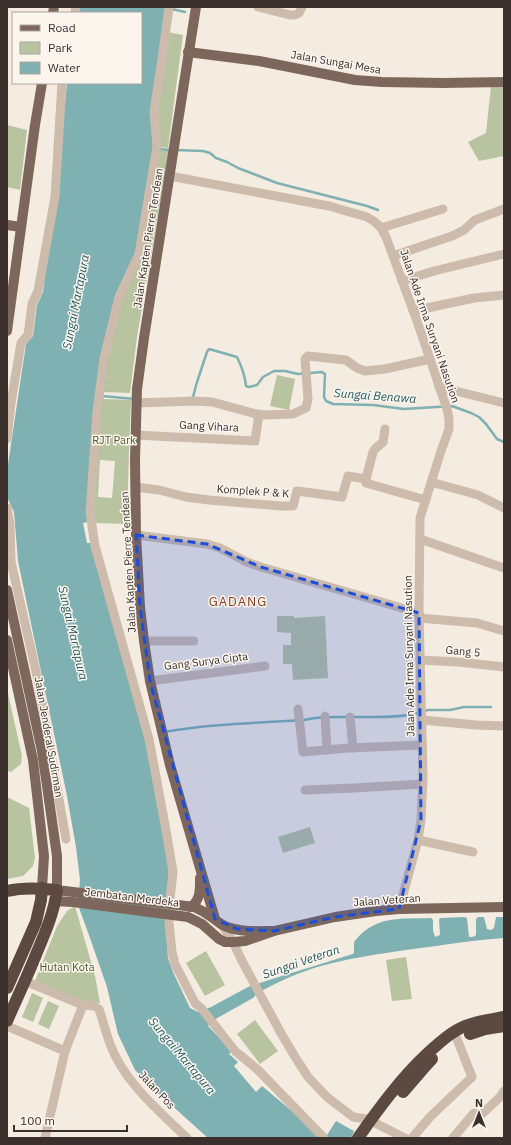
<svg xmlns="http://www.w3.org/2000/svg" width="511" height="1145" font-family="'IBM Plex Sans',sans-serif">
<rect width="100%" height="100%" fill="#f4ebe1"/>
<!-- green -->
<g fill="#b8c4a0" fill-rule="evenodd">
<path d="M167 32 183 35 168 148 160 147 156 111Z"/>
<path d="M491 86H504V156L479 161 468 142 486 133Z"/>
<path d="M7 125 27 130 20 190 7 187Z"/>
<path d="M158 150 169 151 137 337 130 393 103 392 106 366Z"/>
<path d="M277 375 295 379 289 410 270 406Z"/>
<path d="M102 399 131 400 129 450 127 524 95 523 92 512ZM100 460 115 461 112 498 98 497Z"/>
<path d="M277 616H294V618L325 616 328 678 293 680 292 664H283V645H291V633L277 632Z"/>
<path d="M7 689 22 756 21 764 11 772 7 771Z"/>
<path d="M7 797 29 808 35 858 33 866 23 876 7 879Z"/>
<path d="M310 827 315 843 283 853 278 837Z"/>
<path d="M75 906 95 976 100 1003 83 1001 35 981 57 926 67 911Z"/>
<path d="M206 951 225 985 205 996 186 963Z"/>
<path d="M406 957 412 999 392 1001 386 960Z"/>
<path d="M32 993 43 998 33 1022 22 1017Z"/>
<path d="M48 1001 59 1006 49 1029 38 1024Z"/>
<path d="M255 1020 278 1051 260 1064 237 1034Z"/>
</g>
<!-- water -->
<g fill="#7fb0b2">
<path d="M79 7H167L153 146 135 255 116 297 88 522 83 523 87 543H91L149 750 169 870 166 929 168 958 173 972 190 1008 198 1012 211 1007 248 987 269 980 353 954 354 952V942C375 915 400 919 431 918L433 920V930L435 937 440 935 439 919 441 918 464 917 467 918 469 937C472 937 474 937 476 935V919L478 917H484L487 929 491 930 494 928 496 917H504V938C474 940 444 945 413 949 366 956 316 962 273 985 265 989 258 992 253 998L212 1021 208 1026 232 1051 229 1054 238 1062 234 1066 256 1092 262 1086 305 1122 322 1138H208L159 1094 135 1070 118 1034 107 987 90 938 78 905 80 880 76 847 67 796 18 561 14 512 7 497V471L26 344 33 336 37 305 43 292 58 174 67 83H141V13H78Z"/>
<path d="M336 1121 354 1131 351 1138H325Z"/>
</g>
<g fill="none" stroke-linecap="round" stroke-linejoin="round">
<!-- stream -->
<g stroke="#7fb0b2" stroke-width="2.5">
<path d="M172 9 185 12"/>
<path d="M159 149 170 150"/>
<path d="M175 150 203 151 210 153 216 158 227 162 238 168 277 183 367 206 378 210"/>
<path d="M102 396 135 399"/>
<path d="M191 398 193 397 197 382 207 352 209 349 237 357C242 367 245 375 246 386L249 387 257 385 263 377 274 371H285L298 374 322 372 325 374 324 397 326 401 333 404 373 405 404 409 452 406 471 413 479 417 486 424 497 439 504 442"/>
<path d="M424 711 428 710H450L464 707H491"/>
<path d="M353 717C374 717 399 718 419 713"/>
<path d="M164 732C210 724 257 723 304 720 318 716 333 717 348 717"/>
</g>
<!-- minor -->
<g stroke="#cdbbac" stroke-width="9">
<path d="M169 7 162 59 154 112 157 146 139 254 119 297 104 358 97 412 90 512 95 546 149 739 166 830 173 872 170 899 169 923 172 952 175 964 195 1003 202 1009 235 1051 257 1069 324 1138"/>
<path d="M258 7 290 15H295L299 13 302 7"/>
<path d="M75 13 76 7"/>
<path d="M170 176 329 206 367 217 375 222 381 228 386 237 417 321 447 409 449 419V429L441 451 420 518 419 613 423 776 421 820 418 840 399 909"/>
<path d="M381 228 443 209"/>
<path d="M393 256 452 236 464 230 475 220 504 209"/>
<path d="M402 281 434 271 504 254"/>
<path d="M413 311 474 298 504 295"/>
<path d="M439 387 504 403"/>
<path d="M136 403 195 401 212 402 256 414 265 415 293 414 306 408 308 399 305 359 308 356 346 360 357 368 365 371 385 369 430 359"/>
<path d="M385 429 383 442 375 449 373 452 366 479V483L426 500"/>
<path d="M135 435 255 441 259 414"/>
<path d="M7 439 11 403 21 343 28 335 32 304 38 291 55 197 62 83"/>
<path d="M431 482 478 495 504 508"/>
<path d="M135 487 159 490 186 497 209 500 281 506H293L297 491 342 497 348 476 366 479"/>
<path d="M7 508 10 525 11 562 37 676 66 839"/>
<path d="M136 535 207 544 220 548 247 562 261 567 419 613"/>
<path d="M420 539 504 568"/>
<path d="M419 618 477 623 504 631"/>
<path d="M144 641H194"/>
<path d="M420 660 458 662 504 667"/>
<path d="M150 681 265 666"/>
<path d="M298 709 303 752 348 748 422 745"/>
<path d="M325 716 327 750"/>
<path d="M350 717 353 748"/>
<path d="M422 720 476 725 504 726"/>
<path d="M305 790 354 788 423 784"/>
<path d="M418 840 473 852"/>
<path d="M222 925 233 942 242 961 282 1035 297 1060 308 1077 327 1097 353 1117 367 1119 372 1117"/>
<path d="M25 981 83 1005"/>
<path d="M7 1026 65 1051 45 1138"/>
<path d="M65 1051 83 1005 94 1006 99 1009C103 1021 106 1033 110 1044 124 1082 159 1111 187 1138"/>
<path d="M377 1124 405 1138"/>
<path d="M412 1138 430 1117 472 1077 457 1039"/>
<path d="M453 1138 474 1113H475L479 1116 481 1115 500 1097 504 1091"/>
</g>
<!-- major -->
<g stroke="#7d675c" stroke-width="10">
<path d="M196 7 144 338 137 389 135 460 136 535 140 607 144 641 150 681 170 765 215 919"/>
<path d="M53 13 54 7"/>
<path d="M188 52 259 61 355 80 382 82 443 83 504 82"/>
<path d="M7 225 21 227"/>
<path d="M7 331 35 125 42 83"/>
<path d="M7 590 42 751 57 856V890L194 907C205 911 212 918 221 924 235 933 259 931 274 931"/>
<path d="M7 640 33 760 44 856 42 888"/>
<path d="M55 901 73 902 188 917 202 924 219 939 225 942H233L245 941 274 931 335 917 376 911 399 909 504 907"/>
<path d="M190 907C201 901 200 888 200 878"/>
</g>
<!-- highway -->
<g stroke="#5c4a42" stroke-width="12">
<path d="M7 891C23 887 40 888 57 890 54 912 46 931 37 952 28 975 17 998 7 1021"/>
<path d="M7 988 36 922 41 900 42 888"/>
<path d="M470 1034 485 1029 504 1026"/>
<path d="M403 1092 422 1070 432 1059"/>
<path d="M358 1138C379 1108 401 1078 428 1053 437 1045 446 1036 457 1030 471 1022 488 1020 504 1017"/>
</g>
</g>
<!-- marked area -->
<path fill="#1d4ed8" fill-opacity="0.2" stroke="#1d4ed8" stroke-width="3" stroke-dasharray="8 5" stroke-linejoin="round" d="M136 535 207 544 261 567 419 613 421 820 399 909 335 917 274 931 237 929 215 919 150 681 140 607Z"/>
<g text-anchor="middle" stroke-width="3" stroke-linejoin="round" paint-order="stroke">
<!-- street labels -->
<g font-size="11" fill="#3b302b" stroke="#fbf5ee">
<text transform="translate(336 62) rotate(10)" y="4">Jalan Sungai Mesa</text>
<text transform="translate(148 238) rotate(-81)" y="4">Jalan Kapten Pierre Tendean</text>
<text transform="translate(430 326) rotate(71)" y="4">Jalan Ade Irma Suryani Nasution</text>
<text transform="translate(209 426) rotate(3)" y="4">Gang Vihara</text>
<text transform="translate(253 491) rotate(4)" y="4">Komplek P &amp; K</text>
<text transform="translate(128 562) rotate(-93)" y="4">Jalan Kapten Pierre Tendean</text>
<text transform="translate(463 651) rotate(5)" y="4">Gang 5</text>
<text transform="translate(409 656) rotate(-91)" y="4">Jalan Ade Irma Suryani Nasution</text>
<text transform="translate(206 661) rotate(-7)" y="4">Gang Surya Cipta</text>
<text transform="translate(49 737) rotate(80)" y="4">Jalan Jenderal Sudirman</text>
<text transform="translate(132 897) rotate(7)" y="4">Jembatan Merdeka</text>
<text transform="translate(387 900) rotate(-4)" y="4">Jalan Veteran</text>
<text transform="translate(157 1090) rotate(47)" y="4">Jalan Pos</text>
</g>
<!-- park labels -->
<g font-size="11" fill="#4a5a2e" stroke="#fbf5ee">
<text x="114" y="444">RJT Park</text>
<text x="67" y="971">Hutan Kota</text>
</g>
<!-- water labels -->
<g font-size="12" font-style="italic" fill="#1f5a5e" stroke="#fbf5ee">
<text transform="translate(76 302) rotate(-79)" y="4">Sungai Martapura</text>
<text transform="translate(375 396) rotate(4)" y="4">Sungai Benawa</text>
<text transform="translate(73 633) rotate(77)" y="4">Sungai Martapura</text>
<text transform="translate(301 962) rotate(-19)" y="4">Sungai Veteran</text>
<text transform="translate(182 1056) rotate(50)" y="4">Sungai Martapura</text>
</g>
<!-- quarter labels -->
<g font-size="13" letter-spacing="1" fill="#8c3b22" stroke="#fbf5ee">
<text x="238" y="606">GADANG</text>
</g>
</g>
<!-- border -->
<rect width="511" height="1145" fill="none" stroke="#3b302b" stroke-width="16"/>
<!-- legend -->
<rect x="12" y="12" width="130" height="72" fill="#fbf5ee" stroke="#aea6a0"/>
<rect x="20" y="25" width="20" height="6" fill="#7d675c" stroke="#aea6a0"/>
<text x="48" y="32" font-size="12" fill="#3b302b">Road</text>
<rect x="20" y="42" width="20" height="12" fill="#b8c4a0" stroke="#aea6a0"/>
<text x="48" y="52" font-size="12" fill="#3b302b">Park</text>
<rect x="20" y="62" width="20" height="12" fill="#7fb0b2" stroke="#aea6a0"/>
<text x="48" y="72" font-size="12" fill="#3b302b">Water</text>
<!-- north arrow -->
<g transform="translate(479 1113)" stroke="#fbf5ee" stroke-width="3" paint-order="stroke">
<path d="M0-3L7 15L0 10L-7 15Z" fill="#3b302b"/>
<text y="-6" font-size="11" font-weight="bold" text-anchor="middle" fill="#3b302b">N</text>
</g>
<!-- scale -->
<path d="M14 1125v6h113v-6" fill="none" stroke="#3b302b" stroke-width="2"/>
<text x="20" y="1125" font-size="12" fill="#3b302b" stroke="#fbf5ee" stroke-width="3" paint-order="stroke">100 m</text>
</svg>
